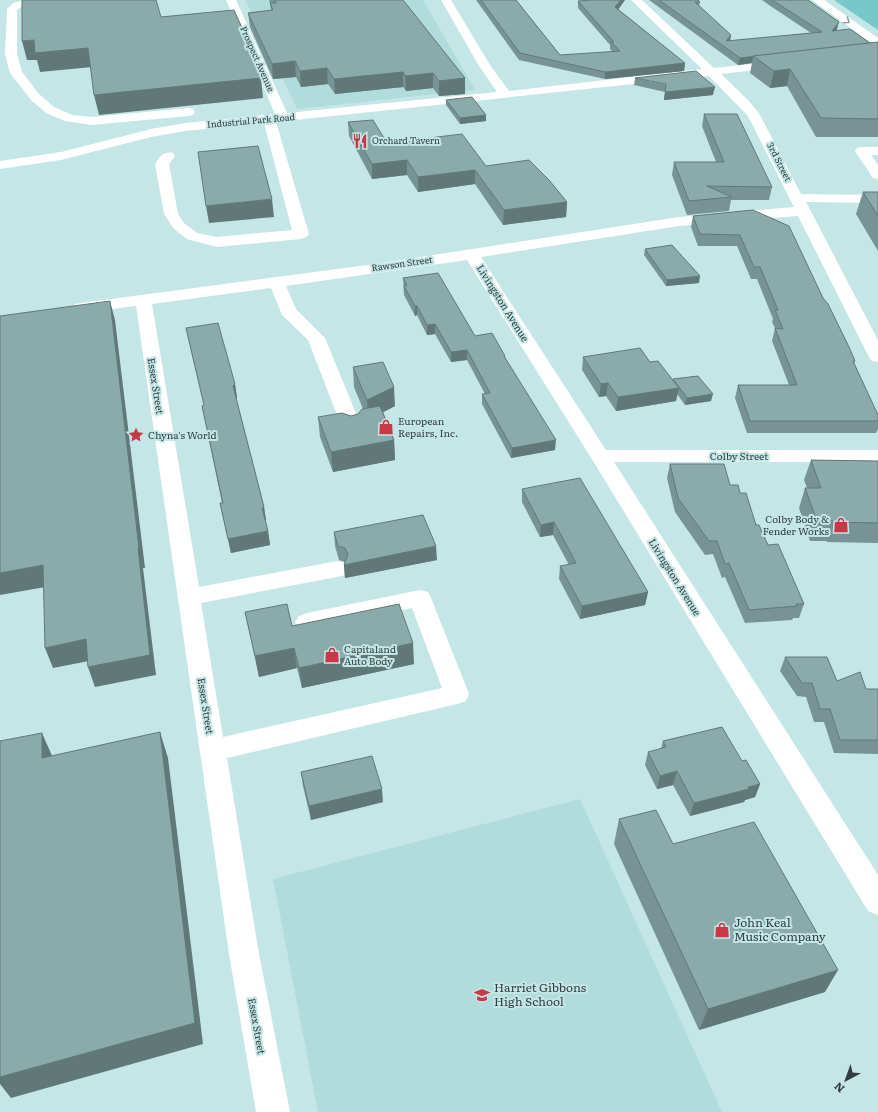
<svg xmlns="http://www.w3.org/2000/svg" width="878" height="1112" font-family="Literata,serif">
<rect width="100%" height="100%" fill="#c5e6e6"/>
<!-- built -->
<g fill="#b1dcdc">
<path d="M245 0H423L475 90 297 109Z"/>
<path d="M580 799 722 1112H318L273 879Z"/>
</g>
<!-- green -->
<path fill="#77c8ca" d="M834 0H878V30Z"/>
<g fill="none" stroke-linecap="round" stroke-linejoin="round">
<!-- minor -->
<g fill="#fff" fill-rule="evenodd">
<path d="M24 0H40L39 2 21 7 17 10V54L22 72 39 94 54 107 72 115 92 117 189 108 193 109 195 112 193 115 189 116 92 125 65 121 46 113 31 100 10 73 5 54 7 9 13 3Z"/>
<path d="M226 0H236L287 113 497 92 479 66 441 0H451L490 65 509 91 702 69 631 0H642L714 68 781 61 785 62 787 64 785 66 781 67 721 74 750 102 760 115 801 194 878 195V203L806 202 878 340V362L872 361 869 357 798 216 679 226 481 257 606 450H878V462H614L878 875V915L868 911 590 456 467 260 286 286 296 309 325 338 362 428 359 432 352 434 345 432 342 428 308 340 282 315 271 288 152 304 199 587 337 561 345 563 348 569 345 575 337 577 201 603 223 737 442 688 412 608 307 631 299 628 295 622 299 616 307 613 420 590 428 592 431 598 469 694 466 701 457 704 227 758 259 954 290 1112H256L229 954 136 306 81 313 75 312 73 308 75 304 81 303 375 264 679 217 794 207 748 116 709 76 276 122 309 234 306 237 301 239 217 247 187 239 174 229 164 214 155 164C160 157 163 151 173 153L175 156 169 164 178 214 184 223 197 233 217 237 292 230 264 123 185 131 151 137 61 160 0 169V161L61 152 151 129 185 123 275 114Z"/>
<path d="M812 0H824L878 38V46L874 45Z"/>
<path d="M862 147H878V155H871L878 165V179L873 178 855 151 857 148Z"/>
</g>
</g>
<!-- wall -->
<g fill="#789393">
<path d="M269 0H403L465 78V94L439 96 433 88 406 91 403 87 335 94 328 84 301 87 296 77 273 79 250 27 248 13 271 10 270 3Z"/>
<path d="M476 0H516L560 55 613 52 610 49V45L578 8V1H585V0H625L618 9 685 63 684 71 605 79 519 60Z"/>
<path d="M649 0H698L700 2 699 6 730 41 811 33 769 5 762 0H808L837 29 836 30 870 43 878 42V137H816L787 86 770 88 750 73 752 63 738 65Z"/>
<path d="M635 78 713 95 664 100 665 92 634 85Z"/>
<path d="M446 100 486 115V121L460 124 446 105Z"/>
<path d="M704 114 772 187 769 200H731L729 211 687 215 672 175 674 162H716L702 126Z"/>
<path d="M348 122 387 143 486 166 567 202 566 217 503 225 475 184 418 192 407 175 372 179 349 136Z"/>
<path d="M863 192H878V251L856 214Z"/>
<path d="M753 210 823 298 855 361 854 364 878 421V429L876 433H747L735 398 738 385H789L772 341 775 328 772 322 773 319 757 279H751L737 246H698L691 227 693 216Z"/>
<path d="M645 249 699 283 666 286 644 255Z"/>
<path d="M403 278 475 336 505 358 555 450 511 458 482 404V394H485L467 360 451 362 435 334 427 335 417 315 415 316 404 295Z"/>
<path d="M186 328 235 384 237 398H236L264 507 266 521H265L268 531 270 545 231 553 220 503H222L202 406 204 405Z"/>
<path d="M583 357 650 362 673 380 711 401 685 405 677 394 676 401 616 411 606 396 599 397 582 370Z"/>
<path d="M353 367 395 406 383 412 394 440 395 460 333 472 320 437 318 417 351 416 358 414 363 409 354 387Z"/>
<path d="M811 460 878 461V543L827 542 826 541H810L799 508 805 488H807L804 480Z"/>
<path d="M670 464 730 485 740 493 756 525 768 545 804 604 799 618H793L792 620 745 623 725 577 722 578 713 554 705 555 675 512 667 478Z"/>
<path d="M522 489 648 592 645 605 580 619 559 579 560 566 569 565 553 535 540 537 522 502Z"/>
<path d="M334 532 437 560 345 578 344 565 345 562 339 560 335 546Z"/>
<path d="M245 612 292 626 414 664 302 688 297 668 259 677Z"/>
<path d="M785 657 837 681 866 689H878V754L834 753 824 722H814L806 697 797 696 780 671Z"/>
<path d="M663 741 742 761 760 784 755 797 745 800 744 802 690 816 673 785 657 789 645 765 648 752 661 749Z"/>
<path d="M301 772 383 802 311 820 303 786Z"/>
<path d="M619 819 673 844 825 992 699 1030 614 844Z"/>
</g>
<!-- shaded-wall -->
<g fill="#617878">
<path d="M621 0H625L615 14V7Z"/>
<path d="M839 22 837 29 831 38 832 31Z"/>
<path d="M731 35 730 42 726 41Z"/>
<path d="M34 40 88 48 92 67 40 72 37 60H27L22 41Z"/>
<path d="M753 56 752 63 738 65 740 58Z"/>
<path d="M257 61 259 79 261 78 263 98 99 115 94 95Z"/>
<path d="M295 61 296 77 273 79 272 64Z"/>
<path d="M685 63 684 71 605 79V72Z"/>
<path d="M327 68 328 84 301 87 300 71Z"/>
<path d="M790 69 787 86 770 88 774 71Z"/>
<path d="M403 72V87L335 94 334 79Z"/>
<path d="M433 73V88L406 91 405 76Z"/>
<path d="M465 78V94L439 96V81Z"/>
<path d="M715 87 713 95 664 100 665 92Z"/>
<path d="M486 115V121L460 124V118Z"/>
<path d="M407 160V175L372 179V164Z"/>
<path d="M475 170V184L418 192V177Z"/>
<path d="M272 199 274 217 209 223 206 206Z"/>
<path d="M567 202 566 217 503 225 504 210Z"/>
<path d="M700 276 699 283 666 286 667 280Z"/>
<path d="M110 301 115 320 145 568H143L156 675 95 687 88 667Z"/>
<path d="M415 306H417V315L415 316Z"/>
<path d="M435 324V334L427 335V325Z"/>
<path d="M467 350V360L451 362V352Z"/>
<path d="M608 383 606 396 599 397 601 384Z"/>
<path d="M235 384 237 398 235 399 233 386Z"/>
<path d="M394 387 395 406 368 420 367 400Z"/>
<path d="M679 388 676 401 616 411 618 397Z"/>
<path d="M713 394 711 401 685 405 687 398Z"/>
<path d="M394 440 395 460 333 472 331 452Z"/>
<path d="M556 440 555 450 511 458 512 448Z"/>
<path d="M264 507 266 521H264L262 508Z"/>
<path d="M554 522 553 535 540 537 541 525Z"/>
<path d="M268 531 270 545 231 553 228 539Z"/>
<path d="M436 546 437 560 345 578 344 565Z"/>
<path d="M43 565 51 586 0 595V573Z"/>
<path d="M648 592 645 605 580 619 582 606Z"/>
<path d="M86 639 94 660 53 668 45 648Z"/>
<path d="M413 643 414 664 302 688 299 668Z"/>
<path d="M294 648 297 668 259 677 255 656Z"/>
<path d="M160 732 168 758 203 1044 11 1098 0 1084V1077Z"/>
<path d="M42 733 53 758H42Z"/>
<path d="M677 771 673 785 657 789 660 776Z"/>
<path d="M760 784 755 797 745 800 744 802 690 816 694 803Z"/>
<path d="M382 789 383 802 311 820 309 806Z"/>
<path d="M838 970 825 992 699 1030 708 1009Z"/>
</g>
<!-- building -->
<g fill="#8babab" stroke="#617878">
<path d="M22 0H156L161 17 234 10 257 61 254 62 261 78 94 95 88 48 35 53 34 40 22 41Z"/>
<path d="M275 0H403L465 78 439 81 433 73 405 76 403 72 334 79 327 68 300 71 295 61 272 64 248 13 273 10 270 3H276Z"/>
<path d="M481 0H516L560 55 620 51 611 42H614L578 1 591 0H621L615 7 685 63 605 72 520 53Z"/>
<path d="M659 0H698L700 2H695L731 35 726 41 822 32 772 0H808L839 22 832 31 850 29 870 43 740 58Z"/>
<path d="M878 42V119L821 118 790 69 774 71 753 56Z"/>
<path d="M696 71 715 87 665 92 666 84 635 78Z"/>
<path d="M472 97 486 115 460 118 446 100Z"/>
<path d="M704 114H737L772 187 707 186 732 197 689 201 674 162H724Z"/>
<path d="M373 120 387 143 462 134 486 166 529 160 549 180 567 202 504 210 475 170 418 177 407 160 372 164 348 122Z"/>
<path d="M258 146 272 199 206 206 198 152Z"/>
<path d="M863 192H878V216Z"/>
<path d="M753 210 789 226 823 298 828 304 849 347 855 361H853L878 415V421H750L738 385H797L775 328 783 329 775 310H778L760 267H754L740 235 700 234 693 216Z"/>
<path d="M672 245 700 276 667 280 645 249Z"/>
<path d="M438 273 475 336 492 333 505 356H504L556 440 512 448 482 394 490 393 467 350 451 352 435 324 427 325 417 306H415L404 286 407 285 403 278Z"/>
<path d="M110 301 139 548H138L150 655 88 667 86 639 45 648 43 565 0 573V316Z"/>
<path d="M218 323 235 384 233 386 264 507 262 508 268 531 228 539 220 503H223L202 406 204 405 186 328Z"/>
<path d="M640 348 650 362 658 361 679 388 618 397 608 383 601 384 583 357Z"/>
<path d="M383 362 394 387 367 400 353 367Z"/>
<path d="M698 376 713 394 687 398 673 379Z"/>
<path d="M380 406 394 440 331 452 318 417 342 413 351 416 358 414 362 409Z"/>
<path d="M811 460 878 461V523L834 522 833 521H817L805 488H821Z"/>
<path d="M670 464H724L730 485H738L740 493H746L756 525H759L768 545 778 544 804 604H796L797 606 749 610 729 563 725 564 717 541H709L678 498Z"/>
<path d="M580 478 648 592 582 606 560 566 576 563 554 522 541 525 522 489Z"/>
<path d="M423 515 436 546 344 565 348 554 345 548 338 546 334 532Z"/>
<path d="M287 604 292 626 399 604 413 643 299 668 294 648 255 656 245 612Z"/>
<path d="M785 657H827L837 681 860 672 866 689H878V740H840L830 709H820L812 683H802Z"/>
<path d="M722 727 742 761 746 760 760 784 748 787 749 789 694 803 677 771 660 776 648 752 666 747 663 741Z"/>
<path d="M160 732 195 1023 0 1077V741L42 733V758Z"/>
<path d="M372 756 382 789 309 806 301 772Z"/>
<path d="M656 810 673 844 754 822 838 970 708 1009 619 819Z"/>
</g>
<!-- one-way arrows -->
<defs><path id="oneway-chevron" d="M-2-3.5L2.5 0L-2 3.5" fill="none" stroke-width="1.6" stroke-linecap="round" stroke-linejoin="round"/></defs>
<use stroke="#989f9f" href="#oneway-chevron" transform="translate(847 21) rotate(35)"/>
<!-- icons -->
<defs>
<symbol id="restaurant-bare" viewBox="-9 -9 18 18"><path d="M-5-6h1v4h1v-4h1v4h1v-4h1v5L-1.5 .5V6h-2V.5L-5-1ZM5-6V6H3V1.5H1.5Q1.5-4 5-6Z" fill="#c83847" stroke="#c5e6e6" stroke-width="2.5" paint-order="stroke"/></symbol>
<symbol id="shop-bare" viewBox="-9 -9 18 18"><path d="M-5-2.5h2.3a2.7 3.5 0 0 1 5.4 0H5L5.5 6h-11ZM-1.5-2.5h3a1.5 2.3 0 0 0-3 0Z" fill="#c83847" stroke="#c5e6e6" stroke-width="2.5" paint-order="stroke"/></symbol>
<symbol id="sight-bare" viewBox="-9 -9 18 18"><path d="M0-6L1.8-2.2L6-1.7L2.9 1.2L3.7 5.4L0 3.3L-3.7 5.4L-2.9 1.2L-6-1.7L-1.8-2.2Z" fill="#c83847" stroke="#c5e6e6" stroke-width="2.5" paint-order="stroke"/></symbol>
<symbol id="school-bare" viewBox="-9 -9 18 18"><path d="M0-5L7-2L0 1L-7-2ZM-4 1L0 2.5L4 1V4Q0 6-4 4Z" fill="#c83847" stroke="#c5e6e6" stroke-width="2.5" paint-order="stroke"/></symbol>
</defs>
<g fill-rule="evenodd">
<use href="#restaurant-bare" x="349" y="130" width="22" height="22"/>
<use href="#shop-bare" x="375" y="416" width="22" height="22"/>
<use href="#sight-bare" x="125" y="424" width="22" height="22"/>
<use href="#shop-bare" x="830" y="514" width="22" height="22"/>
<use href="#shop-bare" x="321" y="644" width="22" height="22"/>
<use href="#shop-bare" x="711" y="919" width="22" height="22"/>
<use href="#school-bare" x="471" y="984" width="22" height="22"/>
</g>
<g text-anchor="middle" stroke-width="4" stroke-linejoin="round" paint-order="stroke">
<!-- far-street labels -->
<g font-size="9" fill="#323f3f" stroke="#c5e6e6">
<text transform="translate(257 59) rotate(66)" y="3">Prospect Avenue</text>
<text transform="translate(251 121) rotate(-5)" y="3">Industrial Park Road</text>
<text transform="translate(779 162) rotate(63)" y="3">3rd Street</text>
<text transform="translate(402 264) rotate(-8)" y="3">Rawson Street</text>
</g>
<!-- far-poi labels -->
<g font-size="9" fill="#323f3f" stroke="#c5e6e6" text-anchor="start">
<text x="372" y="144">Orchard Tavern</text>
</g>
<!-- street labels -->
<g font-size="10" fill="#323f3f" stroke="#c5e6e6">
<text transform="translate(503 303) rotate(58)" y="4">Livingston Avenue</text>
<text transform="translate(156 386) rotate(81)" y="4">Essex Street</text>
<text x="739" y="460">Colby Street</text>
<text transform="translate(675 577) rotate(58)" y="4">Livingston Avenue</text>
<text transform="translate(206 706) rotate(81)" y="4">Essex Street</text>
<text transform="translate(257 1026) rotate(80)" y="4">Essex Street</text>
</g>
<!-- poi labels -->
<g font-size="10" fill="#323f3f" stroke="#c5e6e6" text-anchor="start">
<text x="398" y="425">European<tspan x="398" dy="12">Repairs, Inc.</tspan></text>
<text x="148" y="439">Chyna's World</text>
<text x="829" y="523" text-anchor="end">Colby Body &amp;<tspan x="829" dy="12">Fender Works</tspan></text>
<text x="344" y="653">Capitaland<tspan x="344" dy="12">Auto Body</tspan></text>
</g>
<!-- near-poi labels -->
<g font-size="12" fill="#323f3f" stroke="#c5e6e6" text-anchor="start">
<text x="734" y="927">John Keal<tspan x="734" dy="14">Music Company</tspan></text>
<text x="494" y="992">Harriet Gibbons<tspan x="494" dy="14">High School</tspan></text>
</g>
</g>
<!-- north arrow -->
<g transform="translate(846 1080) rotate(221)" stroke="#c5e6e6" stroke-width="3" paint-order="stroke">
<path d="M0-3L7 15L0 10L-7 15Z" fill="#323f3f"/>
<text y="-6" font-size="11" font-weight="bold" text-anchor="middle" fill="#323f3f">N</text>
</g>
</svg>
